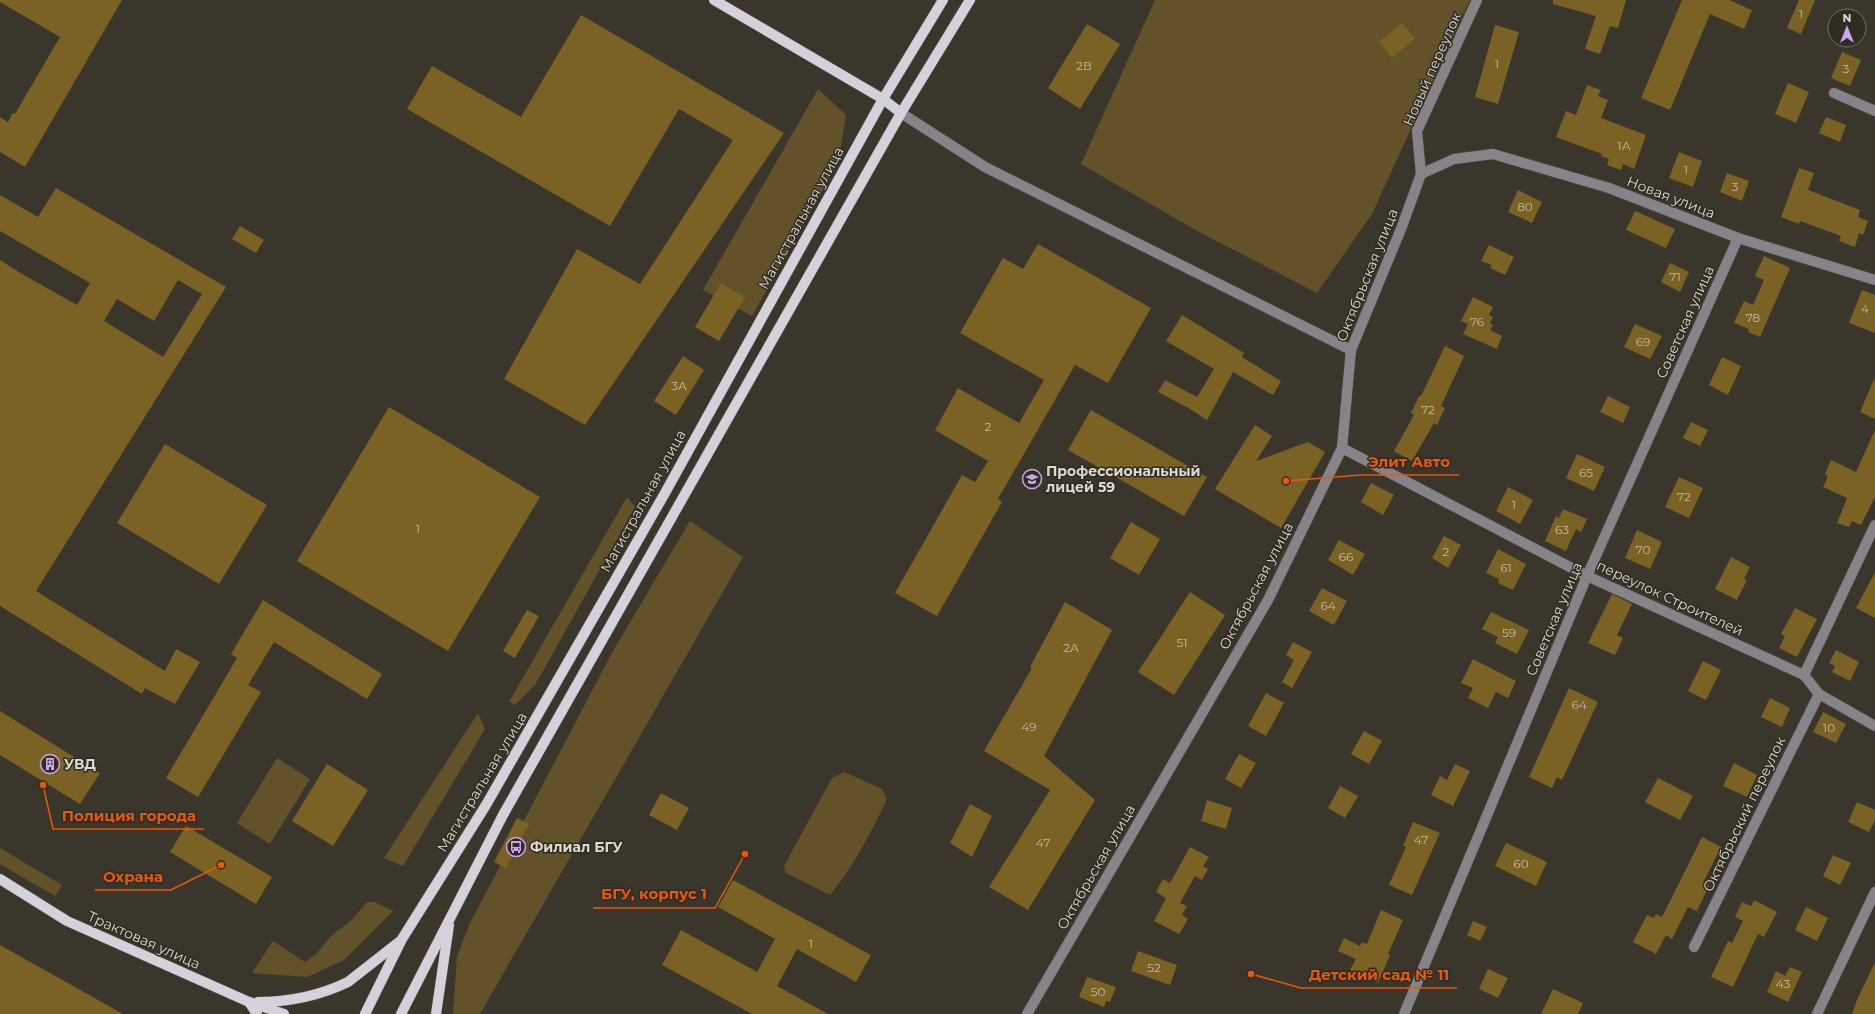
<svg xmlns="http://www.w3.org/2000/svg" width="1875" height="1014" font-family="Montserrat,sans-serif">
<rect width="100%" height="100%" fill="#3b362c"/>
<!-- green -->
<g fill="#635229">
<path d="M1155 0H1470L1372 214 1317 293 1199 232 1081 164Z"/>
<path d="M818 89 846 115 838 163 752 316 703 290Z"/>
<path d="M627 497 635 507 535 685 515 705 509 702Z"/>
<path d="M690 521 743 557 480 1014H453L457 956 470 923 613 651Z"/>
<path d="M478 713 485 729 403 866 384 858Z"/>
<path d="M277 758 310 779 270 844 237 823Z"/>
<path d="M844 772 882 789 887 799C871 832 854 866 830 895L786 873 784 866 832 778Z"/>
<path d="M0 848 62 885 55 896 0 864Z"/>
<path d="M367 902H375L393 911 344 960 307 977 252 973 273 941 305 962 316 954 332 935 352 920Z"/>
</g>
<!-- building -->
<g fill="#7a6225" fill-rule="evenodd">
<path d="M0 0H122L25 167 0 152V117L8 122 13 113 15 114 60 37 0 2Z"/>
<path d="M1553 0H1626L1618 28 1610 26 1600 54 1585 49 1596 16 1553 4Z"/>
<path d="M1682 0H1729L1752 10 1744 29 1710 14 1670 110 1641 98Z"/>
<path d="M1799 0H1815L1801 34 1787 28Z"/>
<path d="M581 15 784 133 585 425 504 379 577 249 640 284 733 140 679 109 610 226 407 109 432 66 521 117Z"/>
<path d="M1402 23 1415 38 1392 58 1379 42Z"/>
<path d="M1087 24 1120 44 1080 109 1048 88Z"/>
<path d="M1495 25 1519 32 1498 104 1475 97Z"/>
<path d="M1842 52 1861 60 1850 86 1831 78Z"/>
<path d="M1788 83 1809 92 1796 123 1775 114Z"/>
<path d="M1587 85 1601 90 1598 96 1608 100 1601 118 1646 135 1634 169 1623 164 1621 170 1607 165 1609 159 1601 156 1602 154 1556 137 1566 111 1576 115Z"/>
<path d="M1826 117 1846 125 1840 142 1819 133Z"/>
<path d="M1679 152 1702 161 1693 187 1669 178Z"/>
<path d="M1799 168 1814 173 1808 190 1860 210 1858 217 1868 221 1863 235 1859 233 1855 247 1839 241 1841 236 1800 221 1799 224 1781 217Z"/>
<path d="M1727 173 1749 181 1742 201 1720 192Z"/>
<path d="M56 188 226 287 36 591 165 671 176 649 200 662 175 704 145 688 142 694 0 606V260L22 274 77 305 90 283 0 231V195L38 217ZM178 280 202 294 163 357 104 321 117 299 154 321Z"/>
<path d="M1518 190 1542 202 1532 223 1508 212Z"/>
<path d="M1635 211 1675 229 1666 248 1626 230Z"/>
<path d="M240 226 264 240 256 253 232 239Z"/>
<path d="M1038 244 1151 308 1108 383 1075 365 998 499 1002 502 937 616 895 593 962 475 975 482 988 461 935 430 958 388 1019 423 1044 380 960 333 1003 258 1023 269Z"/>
<path d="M1489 245 1514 257 1505 275 1490 268 1492 265 1481 261Z"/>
<path d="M1764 256 1790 268 1760 337 1748 332 1749 329 1734 323 1744 301 1753 305 1764 280 1755 276Z"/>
<path d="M1670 263 1689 272 1680 292 1661 282Z"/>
<path d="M721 283 745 297 719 341 695 327Z"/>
<path d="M1862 290 1875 295V333L1849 323Z"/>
<path d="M1473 297 1493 307 1489 315 1493 317 1490 323 1493 325 1490 330 1502 336 1497 349 1463 334 1468 324 1461 321Z"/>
<path d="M1182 315 1244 353 1242 357 1281 381 1273 395 1233 372 1207 420 1190 409 1158 392 1165 380 1197 397 1214 369 1166 341Z"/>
<path d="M1635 324 1662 336 1650 359 1624 347Z"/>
<path d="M1445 346 1464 356 1441 406 1445 408 1437 425 1434 423 1412 461 1394 451 1414 415 1411 413 1419 396H1421Z"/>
<path d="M683 356 704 370 676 415 654 401Z"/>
<path d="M1722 357 1741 366 1728 395 1709 385Z"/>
<path d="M1875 377V419L1860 412Z"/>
<path d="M1608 396 1630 407 1623 423 1600 412Z"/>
<path d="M389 407 540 497 448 651 297 561Z"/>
<path d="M1091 410 1207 477 1184 516 1068 450Z"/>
<path d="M1691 422 1708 430 1700 446 1683 438Z"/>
<path d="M1255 425 1272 436 1256 461 1308 442 1325 452 1281 528 1215 489Z"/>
<path d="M1875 430V497L1861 525 1852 521 1849 527 1837 523 1847 498 1823 487 1828 476 1825 474 1831 460 1856 472Z"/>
<path d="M165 444 267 505 219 584 117 523Z"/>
<path d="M1577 454 1605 467 1594 491 1566 478Z"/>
<path d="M1679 477 1703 488 1689 518 1665 507Z"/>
<path d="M1371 483 1394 495 1383 515 1361 502Z"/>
<path d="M1508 487 1533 500 1520 524 1496 511Z"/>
<path d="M1563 509 1587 519 1581 532 1576 529 1566 551 1545 541 1556 516 1559 518Z"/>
<path d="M1131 522 1160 539 1139 575 1110 558Z"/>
<path d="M1637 530 1662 542 1650 569 1625 558Z"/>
<path d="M1444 536 1461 545 1448 568 1432 558Z"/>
<path d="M1339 540 1365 554 1353 575 1328 560Z"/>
<path d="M1498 549 1526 564 1513 590 1498 583 1499 579 1486 573Z"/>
<path d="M1731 557 1750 567 1744 579 1747 580 1737 600 1715 589Z"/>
<path d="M1875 572V618L1856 608Z"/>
<path d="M1322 588 1347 601 1334 625 1309 611Z"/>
<path d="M1190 592 1225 615 1174 695 1138 672Z"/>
<path d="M1612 594 1632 604 1617 635 1623 638 1615 655 1588 643Z"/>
<path d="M263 600 382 674 367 699 274 642 248 685 261 692 198 797 166 778 237 658 231 654Z"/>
<path d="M1065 602 1112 630 1044 756 1095 800 1028 910 989 887 1050 790 984 751 1032 668 1030 667Z"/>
<path d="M1795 608 1817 619 1797 657 1779 648 1785 636 1781 634Z"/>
<path d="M527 610 539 616 515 658 503 651Z"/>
<path d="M1491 612 1529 630 1517 654 1495 643 1498 637 1482 629Z"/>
<path d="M1293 642 1312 652 1292 688 1282 682 1294 660 1286 655Z"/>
<path d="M1836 650 1859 662 1850 681 1832 672 1835 666 1829 663Z"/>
<path d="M1473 659 1516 681 1508 698 1496 692 1488 708 1468 698 1473 688 1461 683Z"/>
<path d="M1703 661 1721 670 1706 700 1688 691Z"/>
<path d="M1569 688 1598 702 1562 780 1557 777 1552 788 1529 777Z"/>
<path d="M1266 693 1284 703 1266 736 1248 726Z"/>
<path d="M1770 698 1790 708 1782 727 1761 717Z"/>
<path d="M0 711 100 773 80 804 0 755Z"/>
<path d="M1823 712 1846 724 1836 743 1813 732Z"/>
<path d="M1364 731 1382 741 1369 764 1351 754Z"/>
<path d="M1239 754 1256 763 1241 788 1225 779Z"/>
<path d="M1734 763 1757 775 1747 797 1723 786Z"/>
<path d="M327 764 368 790 333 846 292 821Z"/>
<path d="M1455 764 1470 771 1453 806 1431 795 1440 776 1447 780Z"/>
<path d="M1658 778 1693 796 1680 820 1645 802Z"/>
<path d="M1340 786 1358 796 1345 818 1328 808Z"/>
<path d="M661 793 689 808 677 830 649 815Z"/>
<path d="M1207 800 1232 808 1226 829 1201 821Z"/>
<path d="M1857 802 1875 810V820L1869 832 1848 822Z"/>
<path d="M970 804 992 816 972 857 950 843Z"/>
<path d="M517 818 529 824 506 868 494 862Z"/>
<path d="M1413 822 1440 833 1412 895 1389 885 1406 847 1403 846Z"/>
<path d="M186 826 272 877 256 904 170 852Z"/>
<path d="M1702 837 1721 847 1703 883 1709 886 1697 911 1688 907 1672 939 1666 935 1656 954 1633 942 1647 915 1654 918 1656 914 1662 917Z"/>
<path d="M1506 843 1547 862 1536 886 1495 866Z"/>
<path d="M1190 847 1209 857 1203 866 1208 869 1202 880 1195 876 1180 903 1187 906 1182 915 1188 919 1179 934 1154 921 1166 898 1156 892 1163 879 1170 883Z"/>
<path d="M1833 855 1851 863 1840 885 1823 876Z"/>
<path d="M733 880 871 955 856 982 797 949 777 986 828 1014H752L662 965 681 930 757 972 775 939 718 907Z"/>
<path d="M1754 900 1777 912 1764 937 1758 934 1733 987 1711 977 1728 941 1732 943 1743 921 1735 917 1742 902 1751 906Z"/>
<path d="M1806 907 1828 918 1817 941 1795 930Z"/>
<path d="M1381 910 1403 920 1388 954 1390 955 1378 983 1350 970 1356 959 1338 951 1344 938 1360 946 1362 942 1367 944Z"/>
<path d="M1473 921 1487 927 1480 941 1467 935Z"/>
<path d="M0 945 123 1014H0Z"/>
<path d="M1138 951 1177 965 1170 985 1131 971Z"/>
<path d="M1875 962V1014H1852L1857 1000Z"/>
<path d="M1790 967 1802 972 1788 1002 1767 992 1776 971 1785 976Z"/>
<path d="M1488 969 1508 978 1498 998 1479 989Z"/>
<path d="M1087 977 1116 987 1110 1002 1106 1001 1104 1007 1079 997Z"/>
<path d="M1553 989 1583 1003 1578 1014H1541Z"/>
</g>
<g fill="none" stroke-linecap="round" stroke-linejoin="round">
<defs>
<g id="minor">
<path d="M1834 93 1875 111"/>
<path d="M901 113 985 167 1351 350"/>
<path d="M1421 174 1417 131 1477 0"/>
<path d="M1342 448 1587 576 1804 675 1819 694 1875 726"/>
<path d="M1804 675 1875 525"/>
<path d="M1694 947 1819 694"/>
<path d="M1027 1014 1268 600 1342 448 1351 350 1401 229 1421 174 1454 159 1493 154 1609 188 1738 238 1875 280"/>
<path d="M1404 1014 1587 576 1738 238"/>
<path d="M1817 1014 1875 892"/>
</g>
<g id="major">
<path d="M714 0 883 99 901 113"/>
<path d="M0 879 67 921 249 1002 284 1014"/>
<path d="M249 1002 257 1014"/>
<path d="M258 1002C290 1002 319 996 348 982L399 942"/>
<path d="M365 1014 402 939 486 805 665 493 883 99 943 0"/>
<path d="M401 1014 503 815 901 113 970 0"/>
<path d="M436 1014 449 925"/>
</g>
</defs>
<!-- minor casing -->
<use href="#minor" stroke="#58544a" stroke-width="11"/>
<!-- major casing -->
<use href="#major" stroke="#58544a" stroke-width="11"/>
<!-- minor -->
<use href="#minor" stroke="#868489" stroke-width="10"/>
<!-- major -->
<use href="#major" stroke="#d5d1db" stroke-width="10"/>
</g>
<!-- icons -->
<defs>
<symbol id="university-ring" viewBox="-11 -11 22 22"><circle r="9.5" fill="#302c22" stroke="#c9a5ee" stroke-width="1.5"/><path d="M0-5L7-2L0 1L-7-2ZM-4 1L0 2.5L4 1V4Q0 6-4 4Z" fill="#c9a5ee"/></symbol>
<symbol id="building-ring" viewBox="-11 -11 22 22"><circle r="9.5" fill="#302c22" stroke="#c9a5ee" stroke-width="1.5"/><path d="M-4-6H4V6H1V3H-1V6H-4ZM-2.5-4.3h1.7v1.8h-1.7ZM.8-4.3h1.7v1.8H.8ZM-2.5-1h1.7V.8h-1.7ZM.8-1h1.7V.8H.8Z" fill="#c9a5ee"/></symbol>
<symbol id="bus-ring" viewBox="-11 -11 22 22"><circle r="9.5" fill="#302c22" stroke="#c9a5ee" stroke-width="1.5"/><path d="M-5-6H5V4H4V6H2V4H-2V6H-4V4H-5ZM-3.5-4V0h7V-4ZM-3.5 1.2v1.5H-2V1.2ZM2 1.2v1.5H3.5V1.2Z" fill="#c9a5ee"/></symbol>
</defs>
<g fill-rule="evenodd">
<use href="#university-ring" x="1021" y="468" width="22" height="22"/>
<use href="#building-ring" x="39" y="753" width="22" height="22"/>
<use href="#bus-ring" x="505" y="836" width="22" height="22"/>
</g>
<g text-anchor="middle" stroke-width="3" stroke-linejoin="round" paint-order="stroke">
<!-- number labels -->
<g font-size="12" fill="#c4bca8">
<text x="1801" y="18">1</text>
<text x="1497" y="68">1</text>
<text x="1084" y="70">2В</text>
<text x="1846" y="73">3</text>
<text x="1624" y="150">1А</text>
<text x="1686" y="174">1</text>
<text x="1735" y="191">3</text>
<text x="1525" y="211">80</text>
<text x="1675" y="281">71</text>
<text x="1865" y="313">4</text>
<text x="1753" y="322">78</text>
<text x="1477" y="326">76</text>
<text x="1643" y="346">69</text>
<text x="679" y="390">3А</text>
<text x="1428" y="414">72</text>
<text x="988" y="431">2</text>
<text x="1586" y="477">65</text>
<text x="1684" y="501">72</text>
<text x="1514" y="509">1</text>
<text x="418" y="533">1</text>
<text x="1562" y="534">63</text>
<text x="1643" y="554">70</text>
<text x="1446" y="556">2</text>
<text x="1346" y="561">66</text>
<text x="1506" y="572">61</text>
<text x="1328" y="610">64</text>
<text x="1509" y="637">59</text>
<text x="1182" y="647">51</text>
<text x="1071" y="652">2А</text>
<text x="1579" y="709">64</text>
<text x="1029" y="731">49</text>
<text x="1829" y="732">10</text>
<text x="1421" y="844">47</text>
<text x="1043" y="847">47</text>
<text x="1521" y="868">60</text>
<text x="811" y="948">1</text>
<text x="1154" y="972">52</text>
<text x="1783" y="988">43</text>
<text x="1098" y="996">50</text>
</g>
<!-- street labels -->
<g font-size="14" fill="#dddad4" stroke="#302c22">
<text transform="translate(1432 69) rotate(-66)" y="5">Новый переулок</text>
<text transform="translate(1671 197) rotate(21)" y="5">Новая улица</text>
<text transform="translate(801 218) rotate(-61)" y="5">Магистральная улица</text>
<text transform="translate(1367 275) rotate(-68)" y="5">Октябрьская улица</text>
<text transform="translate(1685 322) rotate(-66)" y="5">Советская улица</text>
<text transform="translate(643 501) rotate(-61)" y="5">Магистральная улица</text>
<text transform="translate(1256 586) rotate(-62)" y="5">Октябрьская улица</text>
<text transform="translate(1670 598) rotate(25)" y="5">переулок Строителей</text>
<text transform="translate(1554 619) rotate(-67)" y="5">Советская улица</text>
<text transform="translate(482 782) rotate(-59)" y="5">Магистральная улица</text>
<text transform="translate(1744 814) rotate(-64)" y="5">Октябрьский переулок</text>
<text transform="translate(1096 867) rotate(-60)" y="5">Октябрьская улица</text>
<text transform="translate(144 940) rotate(24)" y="5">Трактовая улица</text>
</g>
<!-- poi labels -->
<g font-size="14" font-weight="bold" fill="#dddad4" stroke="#302c22" text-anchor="start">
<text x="1046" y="476">Профессиональный<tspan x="1046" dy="16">лицей 59</tspan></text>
<text x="64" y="769">УВД</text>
<text x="530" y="852">Филиал БГУ</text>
</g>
</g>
<!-- callouts -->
<path fill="none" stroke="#e8590c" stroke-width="1.5" d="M1286 481L1360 475H1459M43 785L53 829H204M221 865L171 890H95M745 854L715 908H593M1251 974L1301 988H1457"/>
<g fill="#e8590c" stroke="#302c22" stroke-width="1.5">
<circle cx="1286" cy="481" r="4"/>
<circle cx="43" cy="785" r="4"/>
<circle cx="221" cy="865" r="4"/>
<circle cx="745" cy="854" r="4"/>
<circle cx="1251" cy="974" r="4"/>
</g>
<g font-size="15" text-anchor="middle" font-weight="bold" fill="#e8590c" stroke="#302c22" stroke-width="3" stroke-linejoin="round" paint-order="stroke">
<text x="1409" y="467">Элит Авто</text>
<text x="129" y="821">Полиция города</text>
<text x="133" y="882">Охрана</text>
<text x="654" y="899">БГУ, корпус 1</text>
<text x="1379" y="980">Детский сад № 11</text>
</g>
<!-- north arrow -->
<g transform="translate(1847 28)"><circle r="19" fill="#302c22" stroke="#757269"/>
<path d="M0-3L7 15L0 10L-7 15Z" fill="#c9a5ee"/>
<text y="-6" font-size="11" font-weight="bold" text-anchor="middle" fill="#dddad4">N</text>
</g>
</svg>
